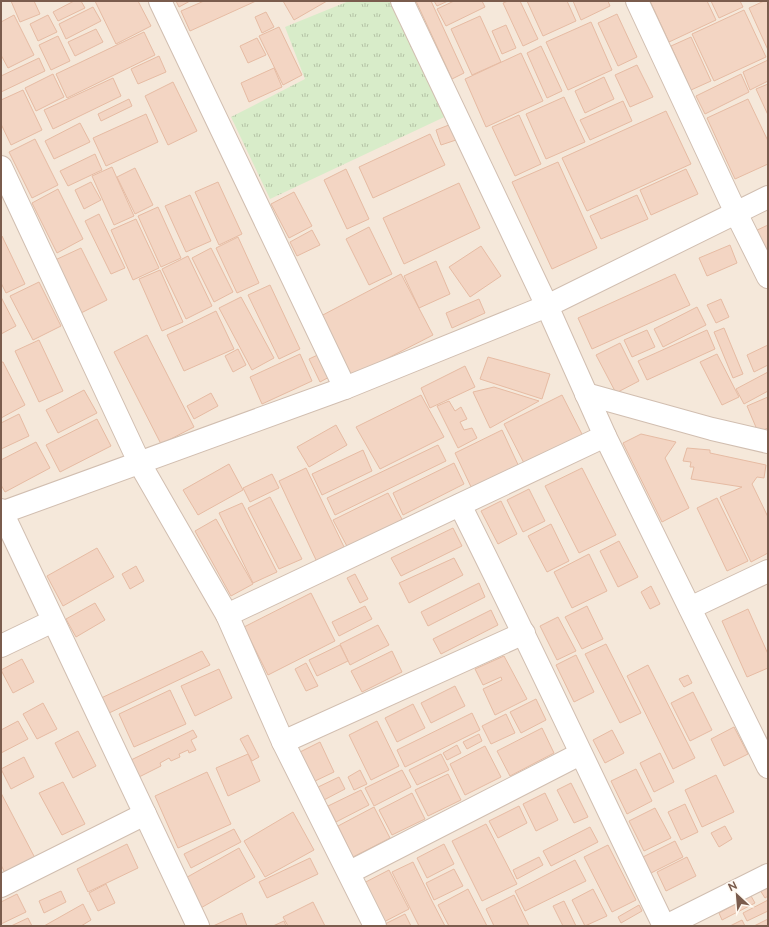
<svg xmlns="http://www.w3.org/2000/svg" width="769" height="927" font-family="Raleway,sans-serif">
<defs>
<pattern id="grass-tufts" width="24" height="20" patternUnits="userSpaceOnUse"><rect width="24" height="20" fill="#d8ecc9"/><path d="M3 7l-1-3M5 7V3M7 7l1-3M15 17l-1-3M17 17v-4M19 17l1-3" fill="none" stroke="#b4c2a5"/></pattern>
</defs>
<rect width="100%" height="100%" fill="#fdf6ec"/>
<!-- residential -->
<rect fill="#f5e8da" x="1" y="1" width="767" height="925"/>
<!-- grass -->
<path fill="url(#grass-tufts)" d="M349 1H401L455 112 270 199 231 117 305 79 285 27Z"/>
<!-- building -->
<g fill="#f3d5c3" stroke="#e6bba3">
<path d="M11 1H34L40 14 20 22Z"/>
<path d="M74 1H81L85 8 58 21 53 12Z"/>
<path d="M95 1H138L151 26 116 44Z"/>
<path d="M176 1H190L179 7Z"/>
<path d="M204 1H256L190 31 181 11Z"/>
<path d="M283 1H327L294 20Z"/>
<path d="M416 1H431L464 73 452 79Z"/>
<path d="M434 1H448L437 6Z"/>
<path d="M454 1H482L485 7 446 26 437 9Z"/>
<path d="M508 1H520L538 39 523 46 503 3Z"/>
<path d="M527 1H567L576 21 543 36Z"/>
<path d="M573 1H608L610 6 581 20Z"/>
<path d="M650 1H707L716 20 669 42Z"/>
<path d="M711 1H740L743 7 719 18Z"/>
<path d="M764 1H768V50L749 8Z"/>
<path d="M93 7 101 21 66 39 59 24Z"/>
<path d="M744 10 766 57 714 81 692 34Z"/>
<path d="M266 12 274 27 262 33 255 17Z"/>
<path d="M617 14 637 57 618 66 598 23Z"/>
<path d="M14 15 34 55 8 68 1 55V22Z"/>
<path d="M48 15 57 32 38 41 30 24Z"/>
<path d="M480 16 501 62 472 75 451 29Z"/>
<path d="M591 22 612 70 568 90 546 42Z"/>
<path d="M506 25 516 48 502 54 492 31Z"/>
<path d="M279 27 302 75 283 85 259 36Z"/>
<path d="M96 29 103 42 75 56 68 42Z"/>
<path d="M144 32 155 55 67 98 56 74Z"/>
<path d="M58 36 70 61 51 70 39 45Z"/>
<path d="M691 37 711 81 691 90 671 46Z"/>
<path d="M257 38 266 55 248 63 240 46Z"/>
<path d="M541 46 562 91 547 98 527 53Z"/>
<path d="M521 53 543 101 486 127 465 79Z"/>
<path d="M159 56 166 72 138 84 131 69Z"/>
<path d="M39 58 45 71 1 92V76Z"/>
<path d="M768 60V81L750 90 743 72Z"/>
<path d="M637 65 653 97 630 107 615 75Z"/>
<path d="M274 68 282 87 249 102 241 83Z"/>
<path d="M53 74 64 97 36 111 25 88Z"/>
<path d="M741 74 749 92 705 114 696 96Z"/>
<path d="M604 77 614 99 585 113 575 91Z"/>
<path d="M113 78 121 96 53 129 44 110Z"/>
<path d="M173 82 197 131 168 145 145 96Z"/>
<path d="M768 84V115L756 89Z"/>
<path d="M23 90 42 130 11 145 1 124V100Z"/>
<path d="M564 97 585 142 546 159 526 114Z"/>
<path d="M129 99 132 106 101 121 98 114Z"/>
<path d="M748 99 768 141V164L735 179 707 118Z"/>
<path d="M623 101 632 121 590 140 580 120Z"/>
<path d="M666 111 691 164 587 211 562 158Z"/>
<path d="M146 114 158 142 106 166 93 138Z"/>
<path d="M519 115 541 164 515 176 492 127Z"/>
<path d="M80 123 90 142 54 159 45 141Z"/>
<path d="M454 123 459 139 441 145 436 130Z"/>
<path d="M430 134 445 165 373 198 359 167Z"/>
<path d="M35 139 58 185 32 198 9 152Z"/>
<path d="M95 154 102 170 68 186 60 171Z"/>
<path d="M558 162 597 248 552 269 512 182Z"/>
<path d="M112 167 134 216 114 225 92 176Z"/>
<path d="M135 168 153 205 135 214 117 177Z"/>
<path d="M346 169 369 219 347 229 324 180Z"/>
<path d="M686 169 698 194 651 215 640 190Z"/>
<path d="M91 182 101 200 84 209 75 190Z"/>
<path d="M218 182 242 234 219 245 195 192Z"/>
<path d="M459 183 480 228 404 264 383 218Z"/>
<path d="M58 189 83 239 57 253 32 203Z"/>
<path d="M294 192 312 226 289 238 271 204Z"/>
<path d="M190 195 211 241 186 252 165 206Z"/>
<path d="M637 195 648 219 601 239 590 216Z"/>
<path d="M158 207 181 258 161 267 138 216Z"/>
<path d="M99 214 125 268 111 274 85 221Z"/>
<path d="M136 219 159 268 133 280 111 230Z"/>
<path d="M768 225V261L753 232Z"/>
<path d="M369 227 392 274 369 285 346 239Z"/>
<path d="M312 230 320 245 297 256 290 242Z"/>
<path d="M2 236 25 284 6 293 1 283V237Z"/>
<path d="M238 237 259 283 237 293 216 248Z"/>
<path d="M730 245 737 263 707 276 699 258Z"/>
<path d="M481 246 501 276 470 297 449 267Z"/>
<path d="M81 248 107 300 79 314 53 261Z"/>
<path d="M211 248 233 292 214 302 192 258Z"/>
<path d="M188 256 212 306 186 319 162 269Z"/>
<path d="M436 261 450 294 419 308 404 276Z"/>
<path d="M160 270 183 322 162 331 139 279Z"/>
<path d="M401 274 433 335 351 377 319 317Z"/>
<path d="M675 274 690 305 592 349 578 318Z"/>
<path d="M39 282 61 326 33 340 10 296Z"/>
<path d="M270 285 300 349 279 359 248 295Z"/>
<path d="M1 297 16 326 1 334Z"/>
<path d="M241 297 274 358 252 370 219 308Z"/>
<path d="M479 299 485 313 452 328 446 313Z"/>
<path d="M721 299 729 317 716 323 707 305Z"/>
<path d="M697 307 706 325 663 347 654 329Z"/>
<path d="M216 311 234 349 184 371 167 335Z"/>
<path d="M724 328 743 374 733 378 714 332Z"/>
<path d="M647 330 655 347 632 357 624 340Z"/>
<path d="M707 330 715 349 647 380 638 361Z"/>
<path d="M147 335 194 427 161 444 114 352Z"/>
<path d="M39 340 63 391 39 402 15 351Z"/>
<path d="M620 343 639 381 616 393 596 355Z"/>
<path d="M768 345V365L754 372 747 355Z"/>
<path d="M238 349 246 365 233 372 225 356Z"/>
<path d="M322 353 333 375 320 382 309 359Z"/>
<path d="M300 354 312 381 262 404 250 377Z"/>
<path d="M717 354 739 397 722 405 700 362Z"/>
<path d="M488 357 550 374 542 399 480 379Z"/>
<path d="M1 362H3L25 405 1 418Z"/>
<path d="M465 366 475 387 430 408 421 388Z"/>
<path d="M768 372V391L744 404 736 389Z"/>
<path d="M494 387 539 401 490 428 473 392Z"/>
<path d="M84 390 97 413 58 433 46 410Z"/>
<path d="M211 393 218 406 194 419 187 406Z"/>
<path d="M421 395 444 437 380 469 356 427Z"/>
<path d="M562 395 585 440 527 469 504 424Z"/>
<path d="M768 397V428L758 432 747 406Z"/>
<path d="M449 401 455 411 461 407 467 419 460 422 464 430 472 428 477 438 458 448 437 406Z"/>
<path d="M19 414 29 436 1 449V423Z"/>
<path d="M97 419 111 446 60 472 46 445Z"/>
<path d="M336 425 347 445 309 467 297 447Z"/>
<path d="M502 430 520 469 473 491 455 453Z"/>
<path d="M641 434 676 442 665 458 689 508 662 522 623 443Z"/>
<path d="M36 442 50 468 5 492 1 485V460Z"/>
<path d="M438 445 446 461 335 515 327 498Z"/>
<path d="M687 448 710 450V453L766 465 764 478 757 477 752 484 768 517V553L751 562 720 497 742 487 691 479 694 467H690L691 462 683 461Z"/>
<path d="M363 450 372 471 322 495 312 474Z"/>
<path d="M454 463 464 484 403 515 393 493Z"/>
<path d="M229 464 243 490 198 515 183 490Z"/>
<path d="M306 468 345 549 317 562 279 481Z"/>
<path d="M582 468 616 535 579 553 545 486Z"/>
<path d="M272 474 279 488 250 502 243 488Z"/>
<path d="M529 489 545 521 523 532 507 500Z"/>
<path d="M388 493 404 523 349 550 333 520Z"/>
<path d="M270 497 302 559 279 569 248 508Z"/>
<path d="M717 498 748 561 727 571 697 508Z"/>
<path d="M501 501 517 534 498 544 481 511Z"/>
<path d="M242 503 277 572 253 583 219 513Z"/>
<path d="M216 519 253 584 231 596 195 531Z"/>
<path d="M551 524 569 561 547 572 528 536Z"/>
<path d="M453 528 462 546 401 576 391 558Z"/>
<path d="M619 541 638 577 618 587 600 551Z"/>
<path d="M97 548 114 577 63 606 47 576Z"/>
<path d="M589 554 607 591 572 608 554 572Z"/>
<path d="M454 558 463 575 409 603 399 583Z"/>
<path d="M136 566 144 581 130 589 122 574Z"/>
<path d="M355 574 368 599 360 603 347 578Z"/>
<path d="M479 583 485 597 428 626 421 612Z"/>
<path d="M651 586 660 604 650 609 641 592Z"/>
<path d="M311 593 335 641 268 675 244 627Z"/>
<path d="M95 603 105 620 76 637 66 619Z"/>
<path d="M365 606 372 619 339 636 332 622Z"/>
<path d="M587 606 603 639 582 649 565 617Z"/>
<path d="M748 609 768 654V668L747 677 722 621Z"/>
<path d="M491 610 498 625 441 654 433 639Z"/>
<path d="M558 617 576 651 557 660 540 626Z"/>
<path d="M378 625 389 645 350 665 340 644Z"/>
<path d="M606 644 641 713 620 723 585 654Z"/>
<path d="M340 645 348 661 317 676 309 660Z"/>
<path d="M202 651 210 665 107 714 99 699Z"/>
<path d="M392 651 402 672 362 692 351 671Z"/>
<path d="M576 655 594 692 574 702 556 665Z"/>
<path d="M504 656 527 699 495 715 483 689 502 680 501 677 483 685 475 669Z"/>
<path d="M22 659 34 682 13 693 1 670Z"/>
<path d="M306 663 318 686 306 691 295 669Z"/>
<path d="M648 665 695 758 673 769 627 676Z"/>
<path d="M219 669 232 698 195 716 181 686Z"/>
<path d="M688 675 692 683 684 687 679 679Z"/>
<path d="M455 686 465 706 431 723 421 703Z"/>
<path d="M170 690 186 724 134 747 119 714Z"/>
<path d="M693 692 712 730 690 741 671 703Z"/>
<path d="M536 699 546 720 521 733 510 712Z"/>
<path d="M43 703 57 729 37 739 23 714Z"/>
<path d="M413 704 425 728 397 742 385 718Z"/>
<path d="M472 713 480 730 405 767 397 750Z"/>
<path d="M506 714 515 733 491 744 482 726Z"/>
<path d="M18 721 28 739 1 753V730Z"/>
<path d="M377 721 399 766 371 780 349 735Z"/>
<path d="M734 727 748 754 724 766 711 739Z"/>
<path d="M542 728 554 753 510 776 497 751Z"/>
<path d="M193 730 197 737 191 740 196 750 189 753 188 750 179 754 180 757 171 761 169 758 160 763 161 766 139 777 131 760Z"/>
<path d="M612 730 624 753 605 763 593 740Z"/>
<path d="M78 731 96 766 73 778 55 743Z"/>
<path d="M479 734 482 741 467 749 463 742Z"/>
<path d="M248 735 259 757 252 761 240 739Z"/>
<path d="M320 742 334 772 313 782 298 753Z"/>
<path d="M457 745 461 753 447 760 443 753Z"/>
<path d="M485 746 501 777 465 795 450 764Z"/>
<path d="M660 753 674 782 654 792 640 763Z"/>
<path d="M248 754 260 781 228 796 216 768Z"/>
<path d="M441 754 449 770 417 785 409 770Z"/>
<path d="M24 757 34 777 11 789 1 769Z"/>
<path d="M636 769 652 801 627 814 611 781Z"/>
<path d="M360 770 367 784 354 790 348 777Z"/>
<path d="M402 770 411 787 374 806 365 788Z"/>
<path d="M207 772 231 824 178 848 155 796Z"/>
<path d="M448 774 461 800 428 816 415 790Z"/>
<path d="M716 775 734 812 702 827 685 790Z"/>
<path d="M339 777 345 789 322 801 316 788Z"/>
<path d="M63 782 85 824 62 835 39 793Z"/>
<path d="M571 783 588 817 574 823 557 790Z"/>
<path d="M361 790 369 805 336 822 328 806Z"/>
<path d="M1 793 35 858 5 873 1 865Z"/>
<path d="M412 793 425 819 392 835 379 810Z"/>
<path d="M545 793 558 820 536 831 523 804Z"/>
<path d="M685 804 698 832 681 840 668 812Z"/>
<path d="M519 806 527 823 498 838 489 821Z"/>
<path d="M374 807 390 838 353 857 338 826Z"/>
<path d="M655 808 671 838 644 851 629 821Z"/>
<path d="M293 812 314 850 265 877 244 841Z"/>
<path d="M486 824 517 884 482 901 452 841Z"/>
<path d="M725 826 732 839 719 847 711 833Z"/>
<path d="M590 827 598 842 551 866 543 851Z"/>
<path d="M234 829 241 842 191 868 184 854Z"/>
<path d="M675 841 683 857 647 875 639 859Z"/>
<path d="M127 844 138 868 88 892 77 869Z"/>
<path d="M444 844 454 864 427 878 417 858Z"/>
<path d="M608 845 636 900 612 912 584 857Z"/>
<path d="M239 848 255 877 199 909 182 880Z"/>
<path d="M539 857 543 865 517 879 513 870Z"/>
<path d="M687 857 696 876 666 891 657 872Z"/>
<path d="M310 858 318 874 267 898 259 882Z"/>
<path d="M575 860 586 881 525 911 515 891Z"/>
<path d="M413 862 432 901 445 926H419L392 872Z"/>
<path d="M454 869 463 886 434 900 426 883Z"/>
<path d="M389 870 409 909 378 925 358 886Z"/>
<path d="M106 884 115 903 98 911 89 893Z"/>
<path d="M768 886V896L765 898 760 890Z"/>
<path d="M468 889 487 926H449L438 905Z"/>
<path d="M593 889 607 916 585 926 572 900Z"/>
<path d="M61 891 66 902 44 913 39 901Z"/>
<path d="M17 894 26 912 1 924V902Z"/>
<path d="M514 895 529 926H494L486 909Z"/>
<path d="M751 896 755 903 722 920 719 913Z"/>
<path d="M768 900V911L747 921 743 913Z"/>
<path d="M564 901 576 926H563L553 906Z"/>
<path d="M313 902 325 926H288L283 917Z"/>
<path d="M83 904 91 920 81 926H44Z"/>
<path d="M639 905 642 911 621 923 618 917Z"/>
<path d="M242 913 247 926H213Z"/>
<path d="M405 914 411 926H383V925Z"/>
<path d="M28 918 32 926H11Z"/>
<path d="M768 919V926H754Z"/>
<path d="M742 920 745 926H730Z"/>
<path d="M284 921 286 926H273Z"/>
</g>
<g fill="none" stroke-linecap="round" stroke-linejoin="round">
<defs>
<g id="minor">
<path d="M160 1 345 388"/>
<path d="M402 1 547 306 605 436 768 767"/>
<path d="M637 1 736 213 768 277"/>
<path d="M1 167 140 464 227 615 283 742 375 926"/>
<path d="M586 394 712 429 768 442"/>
<path d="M460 505C530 644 596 786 664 926"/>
<path d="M1 510 198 926"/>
<path d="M1 513 345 388 547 306 768 197"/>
<path d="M690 608 768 571"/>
<path d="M227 615 605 436"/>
<path d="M1 646 53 621"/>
<path d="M283 742 524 633"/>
<path d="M350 872 580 754"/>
<path d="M1 886 145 814"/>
<path d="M666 926 768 875"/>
</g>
</defs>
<!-- minor casing -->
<use href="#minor" stroke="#d1beb0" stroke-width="24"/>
<!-- minor -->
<use href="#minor" stroke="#fff" stroke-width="22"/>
</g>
<!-- border -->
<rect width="769" height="927" fill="none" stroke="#7a5c4d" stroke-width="4"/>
<!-- north arrow -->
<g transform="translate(737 895) rotate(334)" stroke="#fffaf3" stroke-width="3" paint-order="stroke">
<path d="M0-3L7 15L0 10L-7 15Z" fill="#7a5c4d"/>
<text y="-6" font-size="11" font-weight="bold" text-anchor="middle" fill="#7a5c4d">N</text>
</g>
</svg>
